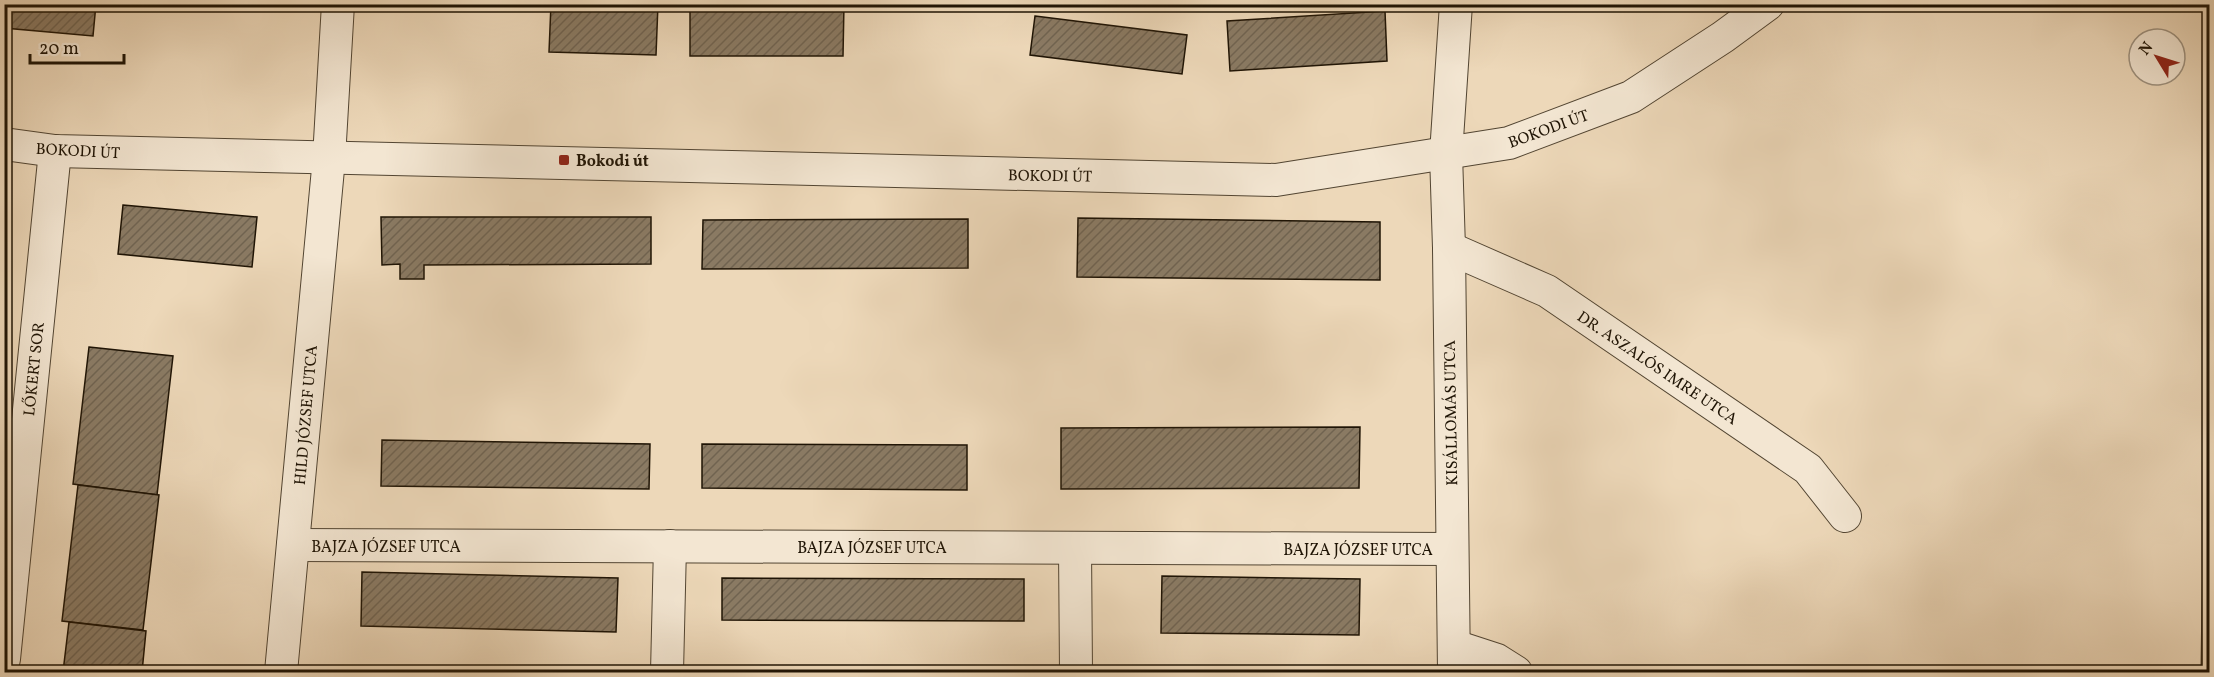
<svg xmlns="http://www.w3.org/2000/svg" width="2214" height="677" font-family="Vollkorn,serif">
<defs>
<pattern id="cemetery-stones" width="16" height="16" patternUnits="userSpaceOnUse" patternTransform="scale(1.5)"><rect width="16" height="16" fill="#cab79a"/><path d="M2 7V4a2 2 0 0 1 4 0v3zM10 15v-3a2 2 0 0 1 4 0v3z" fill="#ad9c83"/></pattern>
<pattern id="building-hatch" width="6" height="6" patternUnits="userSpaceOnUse" patternTransform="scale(1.5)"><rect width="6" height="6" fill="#8a7a63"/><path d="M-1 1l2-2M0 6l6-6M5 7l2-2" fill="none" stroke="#706350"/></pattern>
</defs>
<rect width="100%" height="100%" fill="#edd8b9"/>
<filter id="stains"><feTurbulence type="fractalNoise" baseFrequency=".00333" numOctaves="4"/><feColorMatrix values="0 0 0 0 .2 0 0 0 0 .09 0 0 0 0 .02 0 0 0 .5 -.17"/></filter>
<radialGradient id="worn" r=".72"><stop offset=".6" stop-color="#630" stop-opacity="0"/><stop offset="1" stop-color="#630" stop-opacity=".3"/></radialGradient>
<!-- cemetery -->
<path fill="url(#cemetery-stones)" stroke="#746650" stroke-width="1.5" d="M2209 245 2210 672H2201Z"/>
<!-- building -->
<g fill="url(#building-hatch)" stroke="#1f1405" stroke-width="1.5">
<path d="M4 4H96L93 36 4 28Z"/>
<path d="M551 4H658L656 55 549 52Z"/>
<path d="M690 4H731V11H802V4H844L843 56H690Z"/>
<path d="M1385 11 1387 61 1230 71 1227 21Z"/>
<path d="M1035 16 1187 35 1182 74 1030 55Z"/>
<path d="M123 205 257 217 252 267 118 254Z"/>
<path d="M381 217H651V264L424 265V279H400V264L382 265Z"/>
<path d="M1078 218 1380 222V280L1077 277Z"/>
<path d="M968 219V268L702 269 703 220Z"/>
<path d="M89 347 173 356 157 495 73 484Z"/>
<path d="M1360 427 1359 488 1061 489V428Z"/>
<path d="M382 440 650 444 649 489 381 486Z"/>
<path d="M702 444 967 445V490L702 488Z"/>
<path d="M78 485 159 495 143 630 62 621Z"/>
<path d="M362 572 618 578 616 632 361 626Z"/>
<path d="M1162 576 1360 579 1359 635 1161 633Z"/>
<path d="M722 578 1024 579V621L722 620Z"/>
<path d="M69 622 146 631 142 672H63Z"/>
</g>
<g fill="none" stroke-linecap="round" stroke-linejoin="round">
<defs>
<g id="minor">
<path d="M4 144 55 151 1276 180 1509 143 1631 97 1723 37 1768 4"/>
<path d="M1449 248 1547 291 1808 469 1845 516"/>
<path d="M293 545 1452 549"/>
<path d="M1075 548 1076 672"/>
<path d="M1454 646 1497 660 1516 672"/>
<path d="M4 659 55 151"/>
<path d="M281 672 329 158 338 4"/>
<path d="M667 672 670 546"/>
<path d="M1454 672 1449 248 1446 154 1456 4"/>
</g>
</defs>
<!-- minor casing -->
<use href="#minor" stroke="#524532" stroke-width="34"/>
<!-- minor -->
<use href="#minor" stroke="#f3e6d2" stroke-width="32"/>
</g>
<!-- markers -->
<rect fill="#8f2418" stroke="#f3e6d2" stroke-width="2" x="558" y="154" width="12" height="12" rx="3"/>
<g text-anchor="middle" stroke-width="4.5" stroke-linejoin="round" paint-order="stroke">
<!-- street labels -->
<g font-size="16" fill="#1f1405" stroke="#f3e6d2">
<text transform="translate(1548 128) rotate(-20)" y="6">BOKODI ÚT</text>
<text transform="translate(78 150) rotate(3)" y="6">BOKODI ÚT</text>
<text transform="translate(1050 175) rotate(1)" y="6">BOKODI ÚT</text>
<text transform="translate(1658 367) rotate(34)" y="6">DR. ASZALÓS IMRE UTCA</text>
<text transform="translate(33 369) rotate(-84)" y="6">LŐKERT SOR</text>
<text transform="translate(1450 413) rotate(-91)" y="6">KISÁLLOMÁS UTCA</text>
<text transform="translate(305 415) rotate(-85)" y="6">HILD JÓZSEF UTCA</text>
<text x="386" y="552">BAJZA JÓZSEF UTCA</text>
<text x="872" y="553">BAJZA JÓZSEF UTCA</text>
<text x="1358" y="555">BAJZA JÓZSEF UTCA</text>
</g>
<!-- poi labels -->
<g font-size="16" font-weight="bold" fill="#1f1405" stroke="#f3e6d2" text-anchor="start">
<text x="576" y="166">Bokodi út</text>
</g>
</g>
<!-- margin -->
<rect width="2214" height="677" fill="none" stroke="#edd8b9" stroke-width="24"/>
<rect x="6" y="6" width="2202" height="665" fill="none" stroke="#1f1405" stroke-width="3"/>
<rect x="12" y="12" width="2190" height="653" fill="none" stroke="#1f1405" stroke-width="1.5"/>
<!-- north arrow -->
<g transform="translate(2157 57) rotate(308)"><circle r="28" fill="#f3e6d2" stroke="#9e9280" stroke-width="1.5"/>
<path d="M0-4.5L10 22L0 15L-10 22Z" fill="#8f2418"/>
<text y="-9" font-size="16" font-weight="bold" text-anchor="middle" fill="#1f1405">N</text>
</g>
<!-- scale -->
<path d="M30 54v9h94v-9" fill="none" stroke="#1f1405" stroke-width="3"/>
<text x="39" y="54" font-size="18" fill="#1f1405" stroke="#f3e6d2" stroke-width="4.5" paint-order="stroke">20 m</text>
<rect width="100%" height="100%" filter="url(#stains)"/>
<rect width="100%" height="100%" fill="url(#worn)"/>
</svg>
